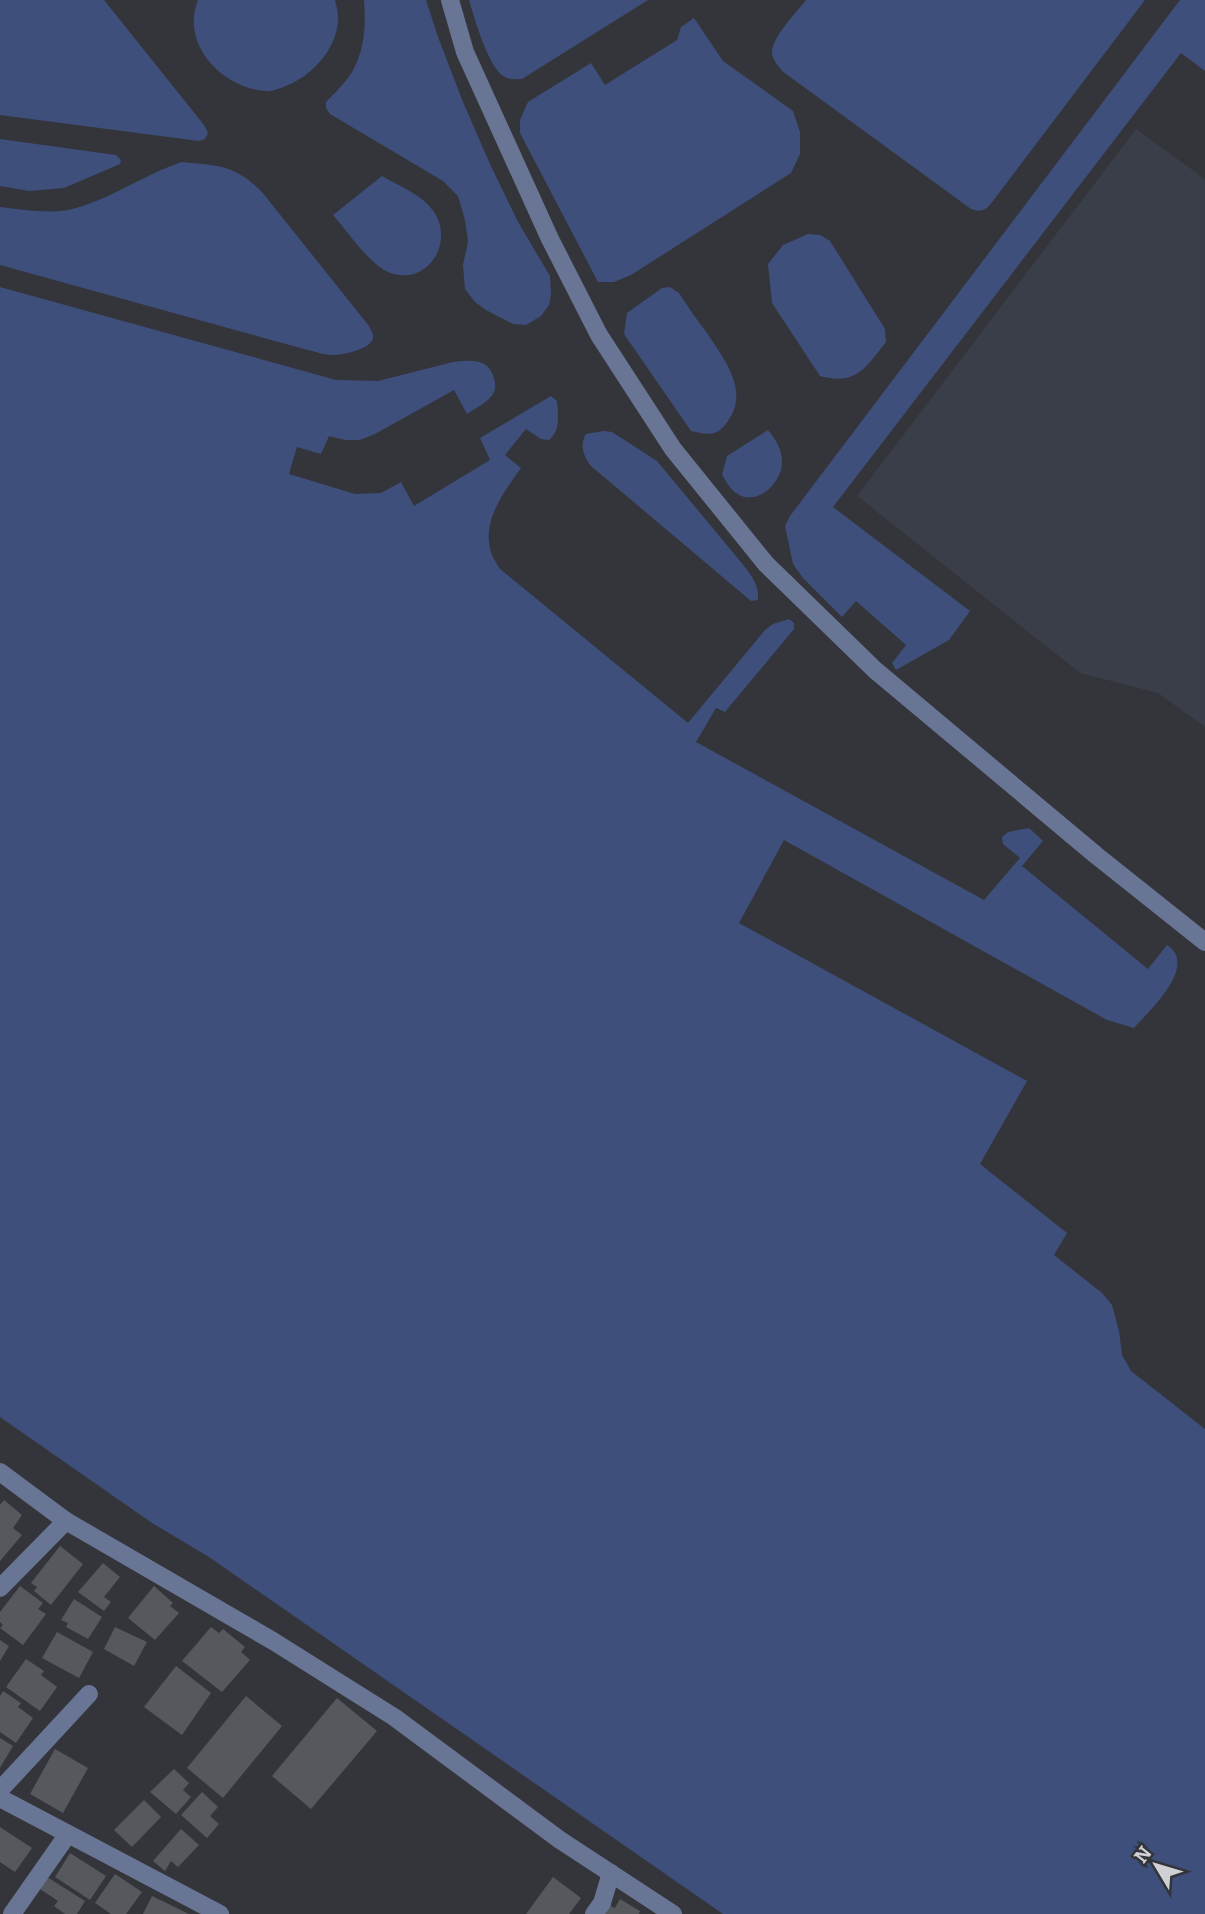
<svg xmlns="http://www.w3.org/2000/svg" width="1205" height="1914" font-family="Bitter,serif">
<rect width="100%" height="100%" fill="#33353a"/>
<!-- built -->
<path fill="#3a3e49" d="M1136 129 1205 179V727L1158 693 1080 673 857 496Z"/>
<!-- green -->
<g fill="#3f4f7c">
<path d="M0 0H104L204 125 208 133 205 139 199 141 0 115Z"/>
<path d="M198 0H335C336 5 338 11 338 16 339 45 316 72 291 84 283 87 273 92 265 91 222 88 180 44 198 0Z"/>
<path d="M364 0H426L438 37 463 102 490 164 518 222 550 276 551 295 549 305 541 316 526 325 513 324 486 310 475 302 465 289 463 265 468 242 465 220 458 196 443 181 330 114 326 108V102C335 93 345 83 352 72 365 50 366 24 364 0Z"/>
<path d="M469 0H648L522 79C516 79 510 80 505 77 489 70 474 17 469 0Z"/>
<path d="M806 0H1145L993 201C986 210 983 213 971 209L782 71C778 65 772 60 772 52 772 37 797 12 806 0Z"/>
<path d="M1180 0H1205V71L1181 53 833 507 970 611 949 640 896 670 892 663 906 645 856 601 842 617 803 578 793 564 785 526 790 516Z"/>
<path d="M694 18 723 61 793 111 800 132V154L791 173 631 275 614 282H598L520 133V120L528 102 591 63 605 85 677 40 681 27Z"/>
<path d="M0 139 116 155 121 160 120 164 64 188 29 191 0 186Z"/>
<path d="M182 162C219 166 234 164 262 192L369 326C370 329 374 334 373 337 373 349 343 355 333 355 324 355 313 351 304 349L0 265V207C20 209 40 213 60 211 100 207 143 174 182 162Z"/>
<path d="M382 176C399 186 423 195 434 212 456 246 423 291 384 270 366 259 347 231 333 215Z"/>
<path d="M808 234 820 235 830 241 885 329 886 342C866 367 857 386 820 376L772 303 768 264 783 245Z"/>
<path d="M0 287 336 380 378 381 453 362C469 360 487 358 493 375 495 380 496 387 494 392 490 402 475 408 467 414L454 390 375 434 360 440H345L329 436 321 454 297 447 289 474 355 494 381 493 401 482 414 506 490 460 480 438 551 396 557 401C558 415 561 430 549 440L541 439 526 429 505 455 521 468C505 491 483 518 490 548 491 555 496 562 499 568L688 723 765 630 773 624 789 619 794 623V629L725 712 716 708 696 742 984 900 1020 858 1003 844 1002 837 1008 832 1029 828 1043 841 1022 866 1148 969 1167 945C1199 965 1149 1011 1134 1028L1107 1020 784 840 739 923 1027 1081 980 1164 1067 1233 1054 1255 1102 1293 1112 1305 1119 1331 1122 1355 1131 1371 1205 1429V1914H723L209 1557 152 1523 0 1417Z"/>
<path d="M670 287 679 293C688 307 697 320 707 333 724 359 750 391 728 421 717 437 709 435 691 431L624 334 627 313 662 288Z"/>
<path d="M768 430C777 441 785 454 781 470 775 489 754 506 736 493 730 489 726 481 722 475L727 456Z"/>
<path d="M604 431 612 432 657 461 745 567C753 578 759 586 758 600L751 601 591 466C584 457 579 445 586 434Z"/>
</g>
<!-- building -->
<g fill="#55585d">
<path d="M4 1500 22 1515 13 1528 22 1535 0 1561V1505Z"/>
<path d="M60 1546 83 1564 51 1605 34 1591 37 1587 31 1583Z"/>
<path d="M103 1563 120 1577 104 1597 111 1602 104 1611 78 1592Z"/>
<path d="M20 1586 43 1603 38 1609 46 1614 23 1645 0 1628 3 1625 0 1622V1612Z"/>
<path d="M154 1586 173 1603 170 1606 179 1613 155 1640 128 1618Z"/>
<path d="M74 1599 102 1617 88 1639 66 1627 68 1623 61 1620Z"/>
<path d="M115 1627 147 1642 134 1666 104 1649Z"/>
<path d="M211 1627 219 1633 223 1629 245 1647 241 1652 250 1660 222 1692 182 1661Z"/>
<path d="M57 1632 93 1652 79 1678 42 1658Z"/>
<path d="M0 1640 9 1646 0 1661Z"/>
<path d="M26 1659 44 1671 41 1675 57 1687 40 1711 6 1687Z"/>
<path d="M176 1666 211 1693 182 1735 144 1707Z"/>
<path d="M3 1691 21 1703 18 1707 33 1718 16 1743 0 1732V1696Z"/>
<path d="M246 1696 282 1726 223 1798 187 1768Z"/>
<path d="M337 1698 377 1731 311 1809 272 1776Z"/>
<path d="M0 1738 13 1746 0 1768Z"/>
<path d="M55 1749 88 1768 63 1813 30 1794Z"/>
<path d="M174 1769 189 1783 183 1790 191 1797 176 1814 150 1792Z"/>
<path d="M202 1792 218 1807 210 1816 219 1824 207 1838 181 1815Z"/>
<path d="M144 1800 161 1817 132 1847 114 1830Z"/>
<path d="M0 1827 32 1848 15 1872 0 1862Z"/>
<path d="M181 1829 199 1845 178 1867 171 1861 165 1871 153 1861Z"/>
<path d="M70 1853 106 1876 90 1900 55 1877Z"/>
<path d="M115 1874 142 1892 126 1914H111L95 1903Z"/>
<path d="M47 1877 85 1901 77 1914H65L54 1906 58 1901 40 1889Z"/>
<path d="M553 1877 581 1898 569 1914H526Z"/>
<path d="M152 1896 189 1914H143Z"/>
<path d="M620 1899 640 1911 639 1914H602L606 1904 615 1908Z"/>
</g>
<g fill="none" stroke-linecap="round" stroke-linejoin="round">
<!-- minor -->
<g stroke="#697595" stroke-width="18">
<path d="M450 0 465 52 550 239 599 335 673 449 766 564 875 670 1097 856 1205 942"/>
<path d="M0 1472 66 1521 273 1641 394 1717 560 1840 673 1914"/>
<path d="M0 1588 66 1521"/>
<path d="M0 1790 89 1694"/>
<path d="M0 1798 220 1914"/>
<path d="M12 1914 68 1834"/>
<path d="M594 1914 602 1903 611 1873"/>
</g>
</g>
<!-- north arrow -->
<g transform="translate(1156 1865) rotate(308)" stroke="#33353a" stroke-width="5" paint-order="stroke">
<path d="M0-5L12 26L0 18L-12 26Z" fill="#d0d1d4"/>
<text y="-10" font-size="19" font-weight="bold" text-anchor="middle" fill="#d0d1d4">N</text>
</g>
</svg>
